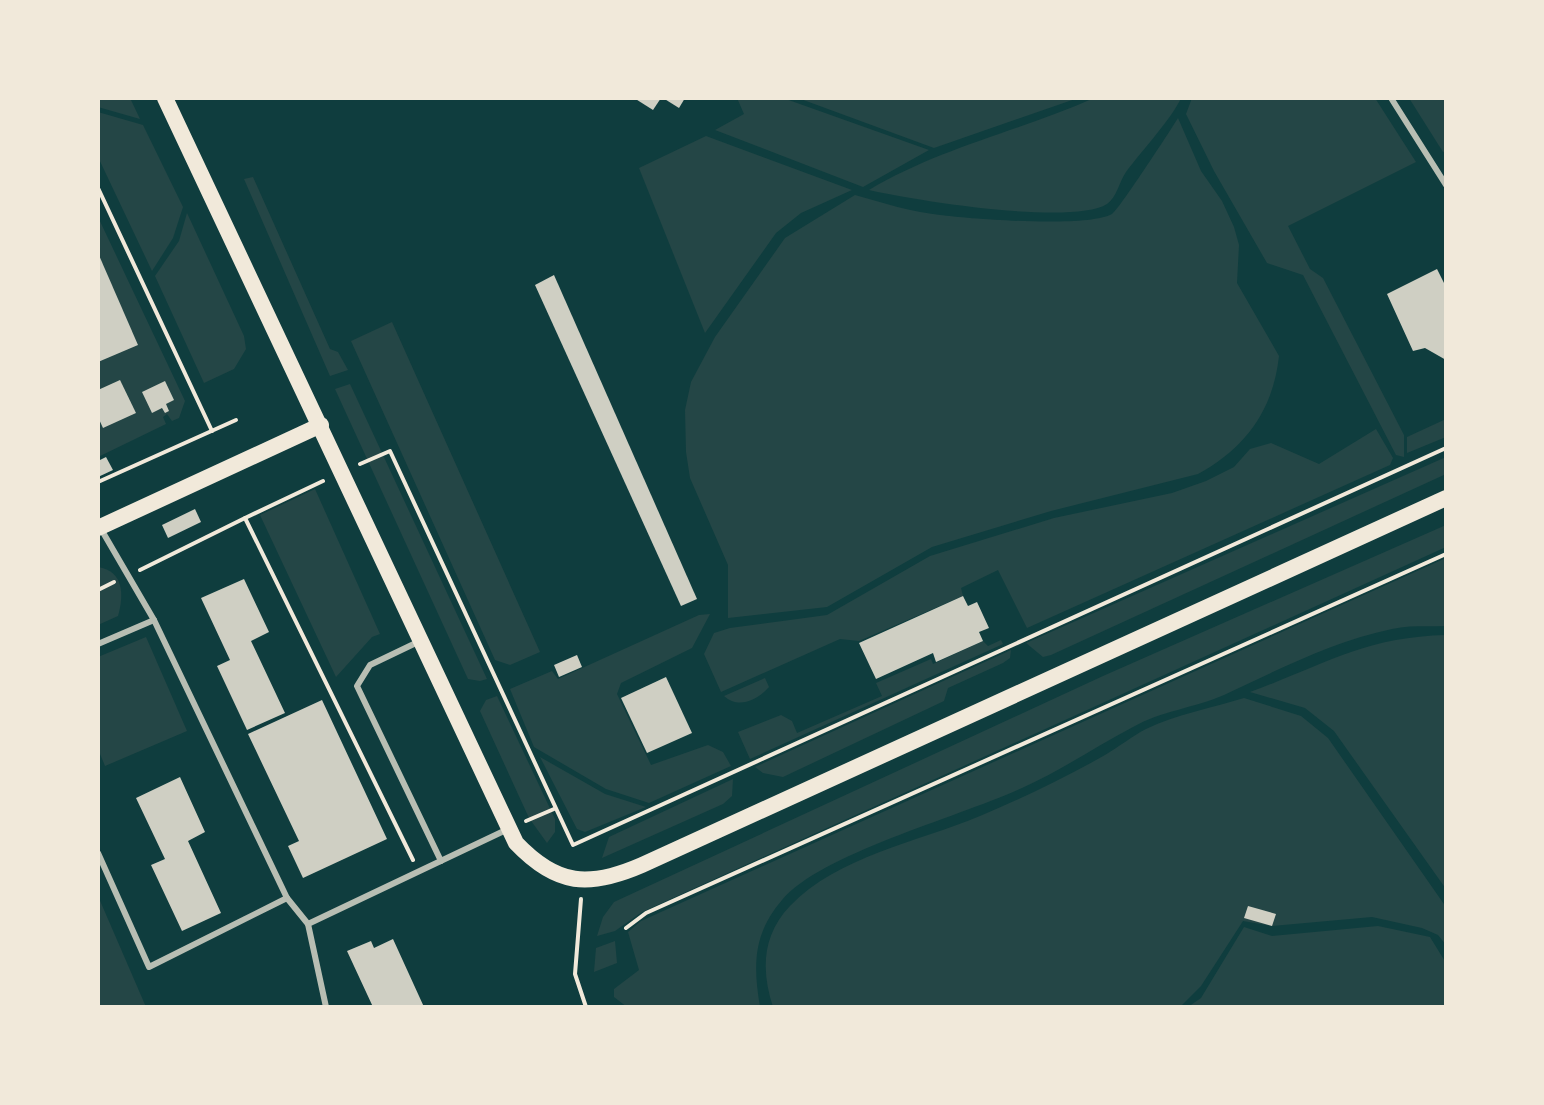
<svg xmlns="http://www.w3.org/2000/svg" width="1544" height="1105" viewBox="0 0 1544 1105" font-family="'Golos Text',sans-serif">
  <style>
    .green { fill: #244646 }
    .building { fill: #cfcfc3 }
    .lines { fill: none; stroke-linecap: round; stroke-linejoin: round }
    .path { stroke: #f1e9da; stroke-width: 4 }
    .service { stroke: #b8beb3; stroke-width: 6 }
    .secondary { stroke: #f1e9da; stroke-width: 16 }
  </style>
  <rect width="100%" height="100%" fill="#0f3d3e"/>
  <!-- green -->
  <g class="green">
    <polygon points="98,98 130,98 140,119 98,107"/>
    <polygon points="737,98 783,98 929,150 863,187 715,130 744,114"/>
    <polygon points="798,98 1078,98 934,148"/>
    <path d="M1094 98H1181C1173 117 1140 153 1126 172 1119 182 1117 197 1107 204 1072 226 912 200 869 190 939 148 1020 131 1094 98Z"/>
    <polygon points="1192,98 1375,98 1416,162 1288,226 1310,269 1323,278 1404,435 1404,457 1396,455 1303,275 1267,263 1214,171 1186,114"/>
    <polygon points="1409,98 1446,98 1446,151 1443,152"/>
    <polygon points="98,112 143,125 183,207 173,238 152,271 98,157"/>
    <path d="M1178 118 1201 171 1222 201 1234 227 1239 245 1237 283 1279 356C1273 411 1245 448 1198 474L1051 511 932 547 827 607 728 618V565L690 478 686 452 685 410 691 382 715 337 785 238 855 195C883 203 912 212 940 215 972 219 1087 228 1112 214 1118 211 1170 131 1178 118Z"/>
    <polygon points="706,136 852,190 801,213 776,233 705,333 639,168"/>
    <polygon points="253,177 330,349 338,352 348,370 330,376 244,179"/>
    <polygon points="187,213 244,336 246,349 234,369 204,383 155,276 179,241"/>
    <polygon points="98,217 185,401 179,418 172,421 167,414 163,417 166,424 98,457"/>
    <polygon points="392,322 540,652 510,665 495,660 351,341"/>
    <polygon points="350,384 487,679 480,681 468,679 335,389"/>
    <polygon points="1446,419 1446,437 1407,453 1407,437"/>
    <polygon points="1376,429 1393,458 1390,465 1027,628 998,570 961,588 963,596 859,641 840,639 721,692 704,654 714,633 730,628 827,615 930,556 1054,518 1172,493 1206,481 1234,467 1250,449 1271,443 1319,464"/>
    <polygon points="1446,457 1446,474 1051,655 1043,657 1026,643"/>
    <polygon points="315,489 380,634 372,637 336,677 260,515"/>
    <polygon points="1446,525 1446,547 642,912 615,931 597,936 603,917 614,902 1103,676"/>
    <path d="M1446 558V626C1428 627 1409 625 1392 629 1333 641 1278 670 1224 695 1194 708 1161 711 1133 727 1095 747 1060 771 1022 788 960 817 822 853 782 900 753 934 753 965 760 1007H627L614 997V989L639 970 628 932 641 921Z"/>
    <path d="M98 567C124 571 124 595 118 616L98 625Z"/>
    <polygon points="710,614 692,648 621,683 617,694 651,765 708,745 723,752 731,766 649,803 606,789 534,747 510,689 552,671 558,679 699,615"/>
    <path d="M1446 635V889L1334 731 1305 708 1250 692C1324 665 1364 637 1446 635Z"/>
    <polygon points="146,637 187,731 105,766 98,749 98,657"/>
    <polygon points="1001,640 1003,644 750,759 738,732 781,715 792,721 797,733 882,696 876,683 931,659 933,664 983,641 988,646"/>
    <polygon points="1011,650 1010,658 1003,663 948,688 944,701 783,777 763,773 755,767"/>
    <path d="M765 678 769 687C757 701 738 709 724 696Z"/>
    <polygon points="497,696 555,819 555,832 547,843 529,818 480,711 486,700"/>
    <path d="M1244 698 1301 716 1328 738 1446 907V945L1438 935 1422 928 1372 917 1272 926 1243 921 1201 986 1180 1007H773C761 971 762 935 790 906 838 856 918 842 980 816 1022 798 1065 778 1105 755 1119 747 1132 736 1146 729 1177 714 1212 708 1244 698Z"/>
    <polygon points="540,757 605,794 646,807 585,832 577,829"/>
    <polygon points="733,779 732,796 723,804 602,858 609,837"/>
    <polygon points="98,896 146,1007 98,1007"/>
    <polygon points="1378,926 1430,937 1446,963 1446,1007 1188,1007 1201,998 1244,927 1272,936"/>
    <polygon points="615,941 617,963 594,972 596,948"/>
  </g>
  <!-- building -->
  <g class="building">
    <polygon points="634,98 661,98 653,110"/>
    <polygon points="663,98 685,98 679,108"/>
    <polygon points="98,253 138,345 98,362"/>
    <polygon points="1437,269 1446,287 1446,360 1425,348 1413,351 1387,294"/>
    <polygon points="554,275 697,599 681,606 535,285"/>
    <polygon points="120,380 136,413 103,428 98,417 98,390"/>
    <polygon points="165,381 174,400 166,404 169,411 165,413 162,408 152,413 142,392"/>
    <polygon points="106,457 113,470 98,477 98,461"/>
    <polygon points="195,509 201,522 168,538 162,525"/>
    <polygon points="244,579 269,632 251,641 285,713 247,730 217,666 230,660 201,598"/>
    <polygon points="963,596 968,606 977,602 989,628 979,632 983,641 936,662 933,653 876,679 859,643"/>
    <polygon points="577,655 582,667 559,677 554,665"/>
    <polygon points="666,677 692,733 647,753 621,698"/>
    <polygon points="322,700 387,839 303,878 288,846 299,841 248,734"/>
    <polygon points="180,777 205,832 188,841 221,913 182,931 151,865 165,859 136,798"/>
    <polygon points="1248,906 1276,914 1272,926 1244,918"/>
    <polygon points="393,939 424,1007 373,1007 347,951 371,941 374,948"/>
  </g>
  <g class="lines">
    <!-- path -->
    <g class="path">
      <polyline points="98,188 212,431"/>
      <polyline points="360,464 390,451 573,845 1446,448"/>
      <polyline points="98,482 236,420"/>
      <polyline points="245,518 323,481"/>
      <polyline points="140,570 245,518 413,860"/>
      <polyline points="98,590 114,582"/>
      <polyline points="526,821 554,809"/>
      <polyline points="581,899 575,974 586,1007"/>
      <polyline points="626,928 646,913 1446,554"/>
    </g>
    <!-- service -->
    <g class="service">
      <polyline points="1391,98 1446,185"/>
      <polyline points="418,642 370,665 357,686 441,861"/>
      <polyline points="98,644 154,620"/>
      <polyline points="98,853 149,967 287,898 154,620 101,529"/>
      <polyline points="287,898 308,924"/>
      <polyline points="326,1007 308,924 506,830"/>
    </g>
    <!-- secondary -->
    <g class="secondary">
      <path d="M165 98 516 843C557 886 589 888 642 865L1446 498"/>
      <polyline points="98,528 321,425"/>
    </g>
  </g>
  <!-- border -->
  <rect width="1544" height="1105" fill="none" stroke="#f1e9da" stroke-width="200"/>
</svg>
